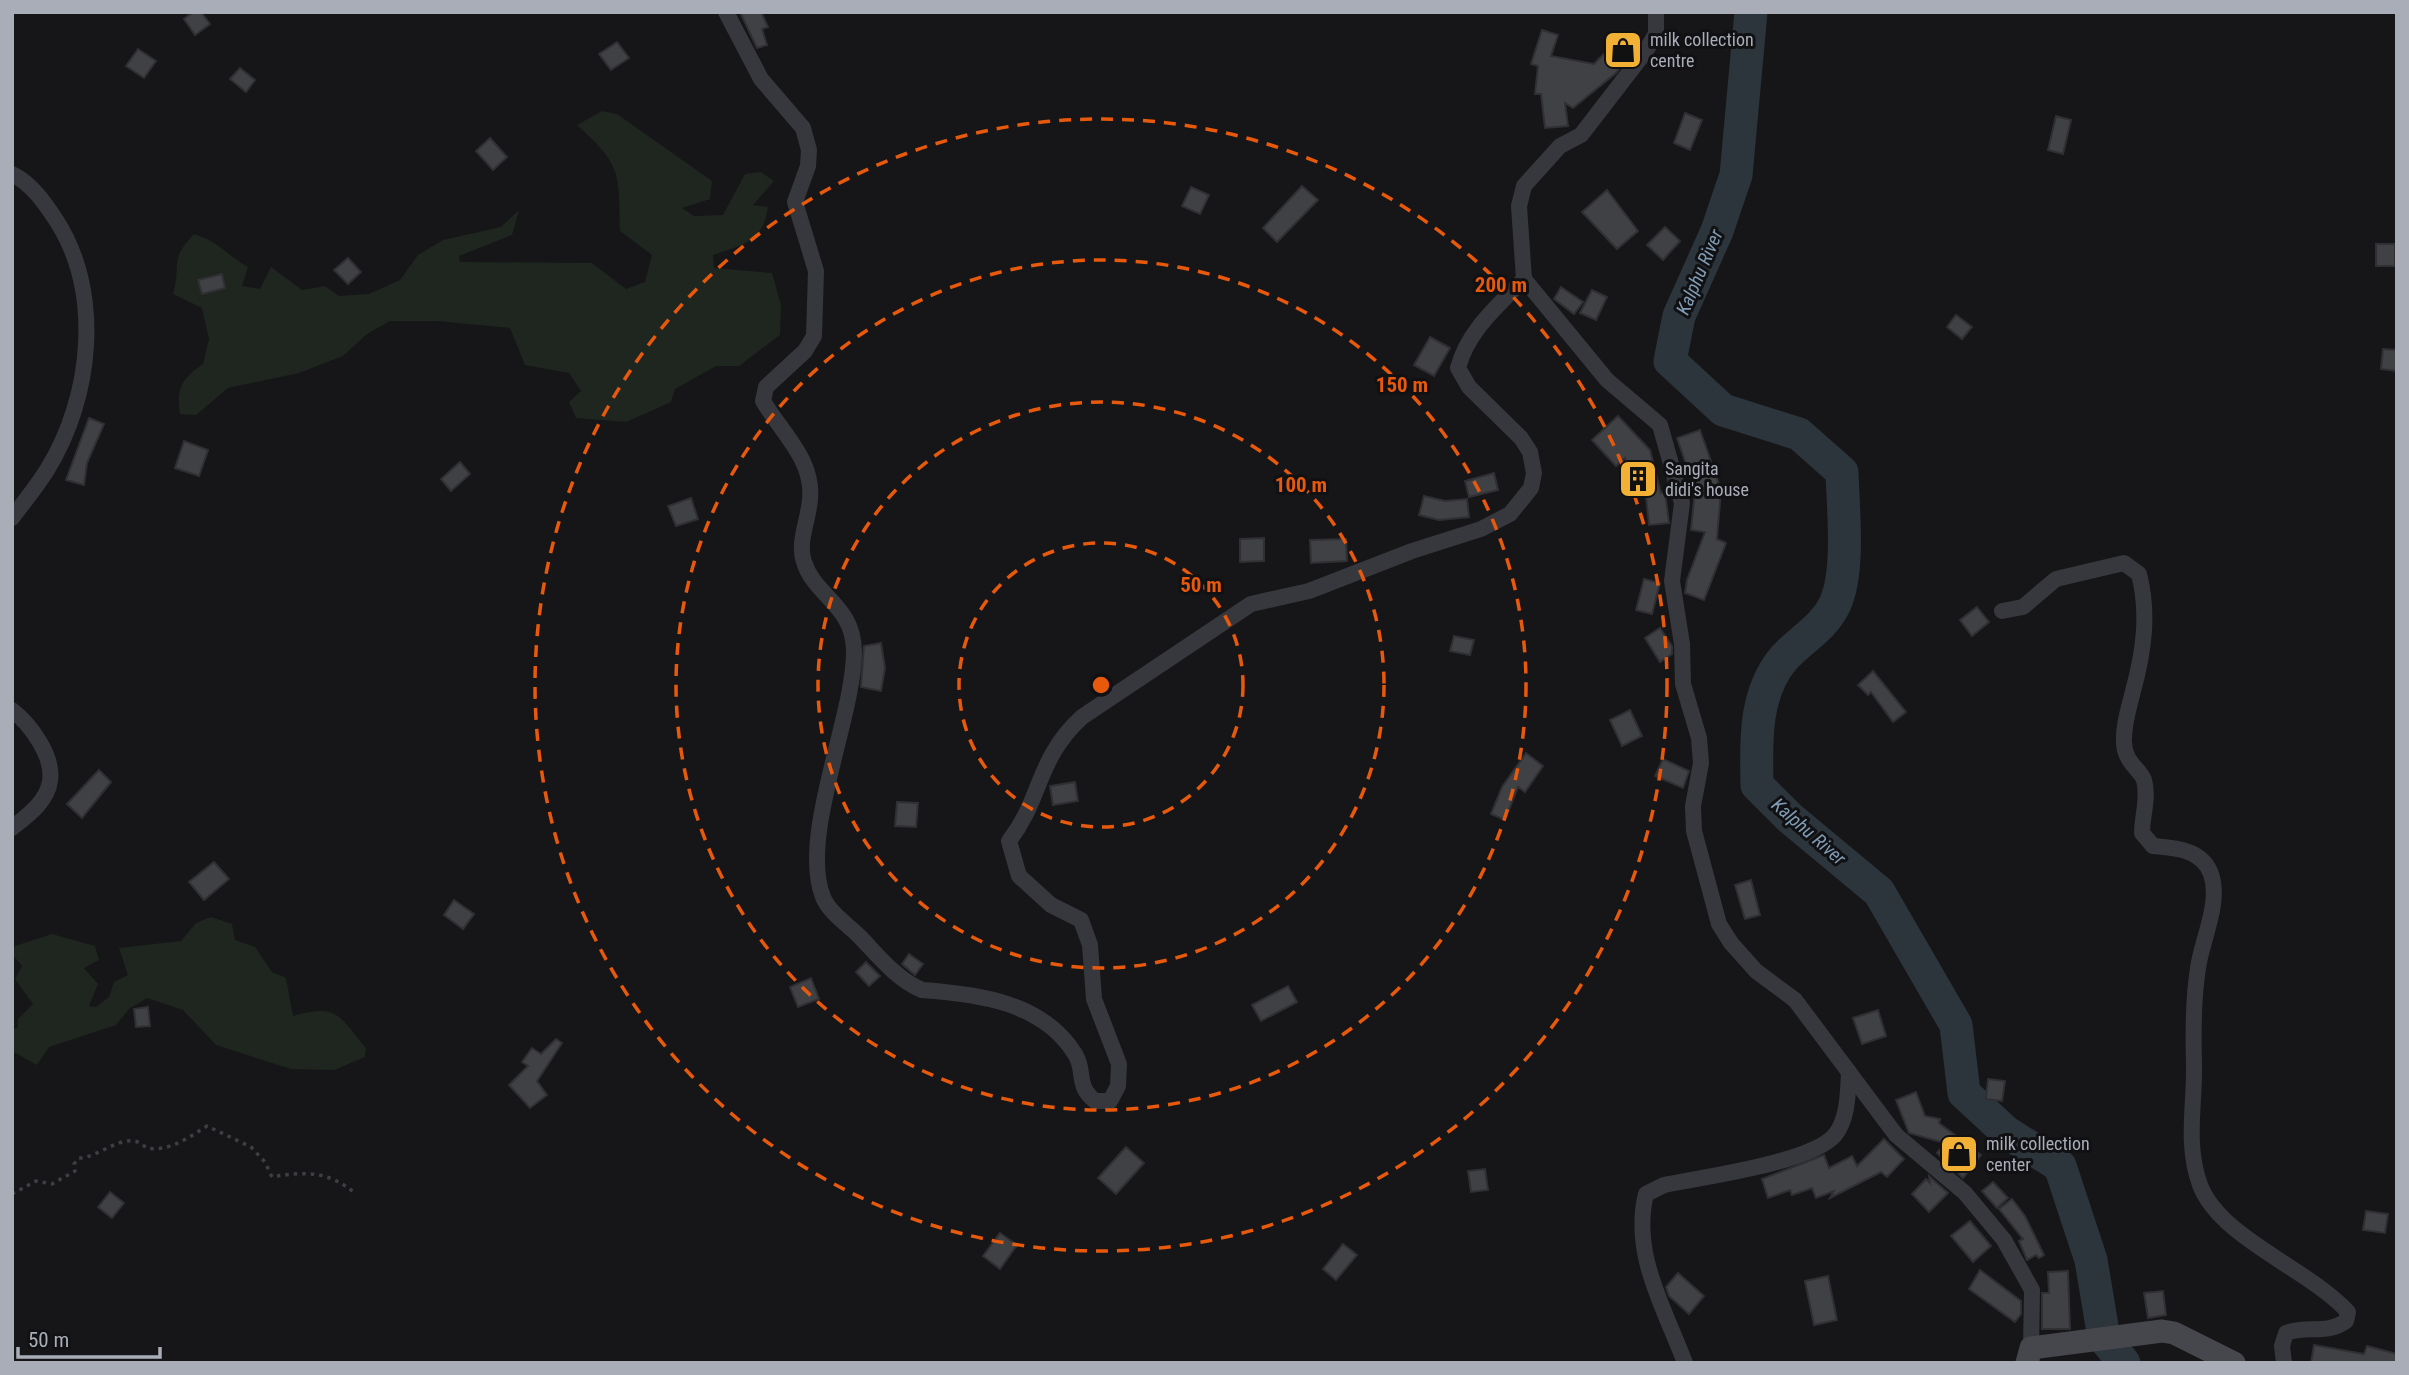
<svg xmlns="http://www.w3.org/2000/svg" width="2409" height="1375" viewBox="0 0 2409 1375" font-family="'Roboto Condensed',sans-serif">
  <style>
    .green { fill: #1e261f }
    .lines { fill: none; stroke-linecap: round; stroke-linejoin: round }
    .river { stroke: #2c353c; stroke-width: 33 }
    .building { fill: #404145; stroke: #303034; stroke-width: 2 }
    .path { stroke: #3d3f44; stroke-width: 3.5; stroke-dasharray: 3.5 5; stroke-linecap: butt }
    .street { stroke: #37383d; stroke-width: 16 }
    .secondary { stroke: #45474d; stroke-width: 23 }
    .ring { fill: none; stroke: #e8590c; stroke-width: 3.5; stroke-dasharray: 12 9 }
    .labels { text-anchor: middle; stroke-width: 6; stroke-linejoin: round; paint-order: stroke }
    .poi-label { font-size: 18px; fill: #a8adb8; stroke: #111113; text-anchor: start }
    .water-label { font-size: 19px; font-style: italic; fill: #7f9bb3; stroke: #111113 }
    .centre { fill: #e8590c; stroke: #111113; stroke-width: 3.5 }
    .ring-label { font-size: 21px; text-anchor: middle; font-weight: bold; fill: #e8590c; stroke: #111113; stroke-width: 6; stroke-linejoin: round; paint-order: stroke }
  </style>
  <rect width="100%" height="100%" fill="#161618"/>
  <!-- green -->
  <g class="green">
    <path d="M602 111 617 114 712 181 710 199 682 208 694 216 723 215 745 174 761 172 774 181 753 205 768 207C763 243 742 245 713 255L714 268 772 273 781 305 780 335 739 366H716L675 389 671 402 626 422 576 418 569 402 581 391 569 373 525 365 510 328 437 321H390L367 334 343 356 299 373 228 388 196 415 180 414C176 389 182 378 203 364L209 339 202 308 173 294C182 264 168 261 194 234 220 242 225 254 248 267L242 286 260 289 271 267 302 290 325 286 339 296 369 294 400 280 418 255 443 240 501 227 519 210 512 235 459 256 460 262 592 263 626 289 645 282 652 255 620 231C619 174 622 165 577 125Z"/>
    <path d="M211 917 232 924 235 940 255 947 272 972 286 978 293 1016C338 1003 339 1016 366 1048L365 1057 334 1070 291 1069 216 1045 183 1010 147 998 129 1009 116 1025 49 1047 37 1065 12 1051V1030L18 1027V1019L33 1004 15 979 22 966 12 954 15 946 52 934 95 946 99 960 84 968 98 984 89 1006 96 1007 109 997 114 982 128 975 119 948 181 941 196 923Z"/>
  </g>
  <g class="lines">
    <!-- river -->
    <path class="river" d="M1751 12 1736 175 1717 231 1679 316 1670 361 1723 410 1799 434 1842 472C1843 508 1850 571 1835 604 1823 629 1801 639 1784 658 1754 693 1756 742 1757 785L1790 818 1879 892 1956 1025 1964 1093 2006 1132 2060 1166 2091 1260 2104 1338 2124 1363"/>
  </g>
  <!-- building -->
  <g class="building">
    <polygon points="193,12 201,12 210,24 195,35 184,19"/>
    <polygon points="740,12 761,12 768,27 762,29 767,45 757,48"/>
    <polygon points="1542,30 1558,35 1551,56 1594,64 1621,36 1635,48 1616,73 1573,108 1565,103 1568,126 1545,128 1541,94 1535,94 1538,66 1531,64"/>
    <polygon points="617,42 629,58 611,70 599,54"/>
    <polygon points="138,49 156,61 144,78 126,66"/>
    <polygon points="240,68 255,80 246,92 230,79"/>
    <polygon points="1685,113 1702,120 1690,150 1674,143"/>
    <polygon points="2056,116 2071,120 2063,154 2048,150"/>
    <polygon points="490,138 507,157 493,170 476,151"/>
    <polygon points="1302,186 1318,200 1277,242 1263,228"/>
    <polygon points="1191,187 1209,195 1200,214 1182,206"/>
    <polygon points="1607,190 1638,231 1617,249 1582,212"/>
    <polygon points="1665,227 1680,241 1663,260 1647,245"/>
    <rect x="2376" y="244" width="19" height="22"/>
    <polygon points="348,258 361,272 348,284 334,270"/>
    <polygon points="222,274 225,288 202,294 198,280"/>
    <polygon points="1561,287 1583,302 1574,314 1554,299"/>
    <polygon points="1592,290 1607,297 1596,320 1580,313"/>
    <polygon points="1956,315 1972,327 1962,339 1947,327"/>
    <polygon points="1430,337 1450,348 1434,376 1414,365"/>
    <polygon points="2383,349 2397,350 2397,371 2381,369"/>
    <polygon points="1618,416 1650,450 1661,493 1665,492 1669,523 1649,525 1645,487 1637,490 1625,458 1616,466 1592,440"/>
    <polygon points="89,418 104,424 87,463 84,485 66,480"/>
    <polygon points="1700,430 1721,490 1717,539 1726,543 1704,600 1685,593 1687,580 1705,532 1691,530 1695,490 1677,438"/>
    <polygon points="184,441 208,450 199,476 175,468"/>
    <polygon points="460,462 470,474 451,491 441,479"/>
    <polygon points="1494,473 1498,490 1469,497 1465,481"/>
    <polygon points="1424,496 1445,501 1467,499 1469,517 1439,520 1419,515"/>
    <polygon points="691,498 698,519 676,526 668,506"/>
    <polygon points="1264,538 1264,561 1240,562 1240,539"/>
    <polygon points="1346,539 1347,561 1311,563 1310,540"/>
    <polygon points="1644,579 1660,583 1652,614 1636,610"/>
    <polygon points="1977,607 1989,622 1972,636 1960,620"/>
    <polygon points="1660,628 1672,646 1672,654 1660,662 1645,638"/>
    <polygon points="1454,636 1474,640 1470,655 1450,651"/>
    <polygon points="881,643 885,668 881,691 861,687 864,646"/>
    <polygon points="1873,671 1906,712 1893,722 1871,692 1868,695 1858,685"/>
    <polygon points="1630,710 1642,736 1622,746 1610,720"/>
    <polygon points="1526,753 1543,766 1525,792 1518,787 1505,820 1491,814 1502,787"/>
    <polygon points="1663,759 1689,771 1683,788 1655,776"/>
    <polygon points="99,770 111,782 82,818 67,804"/>
    <polygon points="1075,782 1078,801 1053,805 1050,786"/>
    <polygon points="897,802 918,803 916,827 895,826"/>
    <polygon points="214,862 229,879 204,900 189,882"/>
    <polygon points="1751,880 1760,915 1745,919 1735,885"/>
    <polygon points="454,900 474,914 463,929 444,915"/>
    <polygon points="909,954 923,964 915,975 902,964"/>
    <polygon points="866,962 880,976 869,986 856,972"/>
    <polygon points="811,978 819,999 798,1007 790,987"/>
    <polygon points="1288,986 1297,1002 1261,1021 1252,1005"/>
    <polygon points="148,1007 150,1026 136,1027 134,1009"/>
    <polygon points="1878,1010 1886,1036 1862,1044 1853,1018"/>
    <polygon points="556,1039 562,1043 537,1081 547,1095 530,1108 509,1085 528,1066 522,1062 532,1048 541,1054"/>
    <polygon points="1988,1079 2005,1081 2002,1101 1986,1099"/>
    <polygon points="1916,1092 1925,1116 1940,1119 1939,1123 1981,1155 1963,1178 1937,1153 1945,1143 1909,1133 1896,1100"/>
    <polygon points="1884,1139 1904,1159 1887,1177 1881,1172 1830,1198 1834,1191 1816,1198 1812,1188 1792,1195 1790,1190 1768,1198 1762,1179 1824,1155 1829,1168 1852,1156 1857,1166"/>
    <polygon points="1126,1147 1144,1163 1116,1194 1098,1178"/>
    <polygon points="1485,1169 1488,1190 1471,1192 1468,1171"/>
    <polygon points="1929,1176 1948,1193 1929,1212 1912,1194 1926,1179 1930,1183"/>
    <polygon points="1993,1182 2008,1198 1997,1208 1982,1191"/>
    <polygon points="110,1192 124,1203 112,1218 98,1207"/>
    <polygon points="2012,1199 2025,1216 2044,1255 2039,1258 2036,1255 2027,1260 2019,1241 2023,1239 1999,1209"/>
    <polygon points="2366,1211 2388,1214 2385,1233 2363,1230"/>
    <polygon points="1970,1221 1991,1246 1973,1262 1951,1236"/>
    <polygon points="1000,1233 1017,1245 1000,1269 983,1256"/>
    <polygon points="1343,1244 1357,1255 1336,1280 1323,1269"/>
    <polygon points="1980,1270 2021,1301 2021,1314 2015,1322 1969,1289"/>
    <polygon points="2068,1271 2070,1329 2042,1329 2042,1293 2049,1293 2048,1272"/>
    <polygon points="1678,1273 1704,1296 1689,1314 1669,1296 1666,1287"/>
    <polygon points="1828,1276 1837,1320 1814,1325 1805,1281"/>
    <polygon points="2163,1291 2166,1315 2148,1318 2144,1293"/>
    <polygon points="2314,1345 2364,1354 2367,1346 2397,1354 2397,1363 2311,1363"/>
  </g>
  <g class="lines">
    <!-- path -->
    <path class="path" d="M12 1194 36 1181 52 1184 75 1171 74 1164 79 1158C100 1158 128 1127 146 1148 169 1152 188 1138 207 1126L251 1147 265 1162 272 1177C305 1171 329 1171 356 1194"/>
    <!-- street -->
    <g class="street">
      <path d="M726 12 761 79 803 128 809 150 808 166 795 202 816 271 814 336 805 351 766 387 763 401C781 432 814 460 810 499 809 519 797 542 804 562 815 597 854 605 854 652 854 717 799 837 823 897 829 913 851 927 862 939 880 958 898 980 922 990 978 994 1043 1002 1075 1054 1086 1071 1075 1085 1095 1101H1110L1118 1086 1119 1064 1094 999 1090 945 1081 920 1051 905 1019 876 1009 841C1042 799 1036 759 1082 717L1251 604 1309 591 1412 551 1481 529 1510 514 1531 488 1534 473 1530 452 1521 438 1469 387 1458 368C1468 330 1498 306 1524 279"/>
      <polyline points="1656,12 1656,34 1645,52 1581,135 1560,146 1524,186 1519,206 1524,279 1607,380 1660,425 1682,503 1672,581 1682,644 1683,684 1699,738 1701,763 1693,806 1694,831 1719,924 1731,943 1756,971 1795,1000 1896,1135 1965,1193 2004,1240 2032,1290 2031,1348"/>
      <path d="M12 174C31 183 45 203 56 220 103 292 92 398 47 470 37 486 24 502 12 518"/>
      <path d="M2002 611 2023 607 2056 579 2124 563 2139 574C2149 613 2144 651 2133 691 2129 708 2123 725 2124 743 2125 763 2140 769 2144 780 2149 797 2142 816 2142 833L2153 846C2175 848 2202 849 2211 874 2221 903 2202 939 2198 968 2193 1000 2193 1031 2194 1064 2195 1105 2185 1144 2200 1185 2220 1238 2309 1269 2348 1312L2346 1321C2327 1335 2306 1325 2286 1333L2282 1346 2284 1363"/>
      <path d="M12 710C30 724 54 756 50 781 47 802 27 816 12 828"/>
      <path d="M1685 1363C1665 1309 1631 1254 1646 1194L1664 1185C1702 1177 1811 1163 1835 1135 1848 1119 1848 1092 1849 1072"/>
    </g>
    <!-- secondary -->
    <polyline class="secondary" points="2027,1363 2031,1348 2162,1331 2174,1333 2234,1363"/>
  </g>
  <!-- distance rings -->
  <g class="ring">
    <circle cx="1101" cy="685" r="142"/>
    <circle cx="1101" cy="685" r="283"/>
    <circle cx="1101" cy="685" r="425"/>
    <circle cx="1101" cy="685" r="566"/>
  </g>
  <!-- icons -->
  <defs>
    <symbol id="shop-square" viewBox="-11 -11 22 22"><rect x="-9" y="-9" width="18" height="18" rx="4" fill="#f2b134" stroke="#111113"/><path d="M-5-2.5h2.3a2.7 3.5 0 0 1 5.4 0H5L5.5 6h-11ZM-1.5-2.5h3a1.5 2.3 0 0 0-3 0Z" fill="#111"/></symbol>
    <symbol id="building-square" viewBox="-11 -11 22 22"><rect x="-9" y="-9" width="18" height="18" rx="4" fill="#f2b134" stroke="#111113"/><path d="M-4-6H4V6H1V3H-1V6H-4ZM-2.5-4.3h1.7v1.8h-1.7ZM.8-4.3h1.7v1.8H.8ZM-2.5-1h1.7V.8h-1.7ZM.8-1h1.7V.8H.8Z" fill="#111"/></symbol>
  </defs>
  <g fill-rule="evenodd">
    <use href="#shop-square" x="1601" y="28" width="44" height="44"/>
    <use href="#building-square" x="1616" y="457" width="44" height="44"/>
    <use href="#shop-square" x="1937" y="1132" width="44" height="44"/>
  </g>
  <g class="labels">
    <!-- poi labels -->
    <g class="poi-label">
      <text x="1650" y="46">milk collection<tspan x="1650" dy="21">centre</tspan></text>
      <text x="1665" y="475">Sangita<tspan x="1665" dy="21">didi's house</tspan></text>
      <text x="1986" y="1150">milk collection<tspan x="1986" dy="21">center</tspan></text>
    </g>
    <!-- water labels -->
    <g class="water-label">
      <text transform="translate(1699 272) rotate(-67)" y="7">Kalphu River</text>
      <text transform="translate(1809 831) rotate(41)" y="7">Kalphu River</text>
    </g>
  </g>
  <circle cx="1101" cy="685" r="10" class="centre"/>
  <g class="ring-label">
    <text x="1501" y="292">200 m</text>
    <text x="1402" y="392">150 m</text>
    <text x="1301" y="492">100 m</text>
    <text x="1201" y="592">50 m</text>
  </g>
  <!-- border -->
  <rect width="2409" height="1375" fill="none" stroke="#a8adb8" stroke-width="28"/>
  <!-- scale -->
  <path d="M18 1347v10h142v-10" fill="none" stroke="#a8adb8" stroke-width="3.5"/>
  <text x="28" y="1347" font-size="21" fill="#a8adb8" stroke="#111113" stroke-width="5" paint-order="stroke">50 m</text>
</svg>
